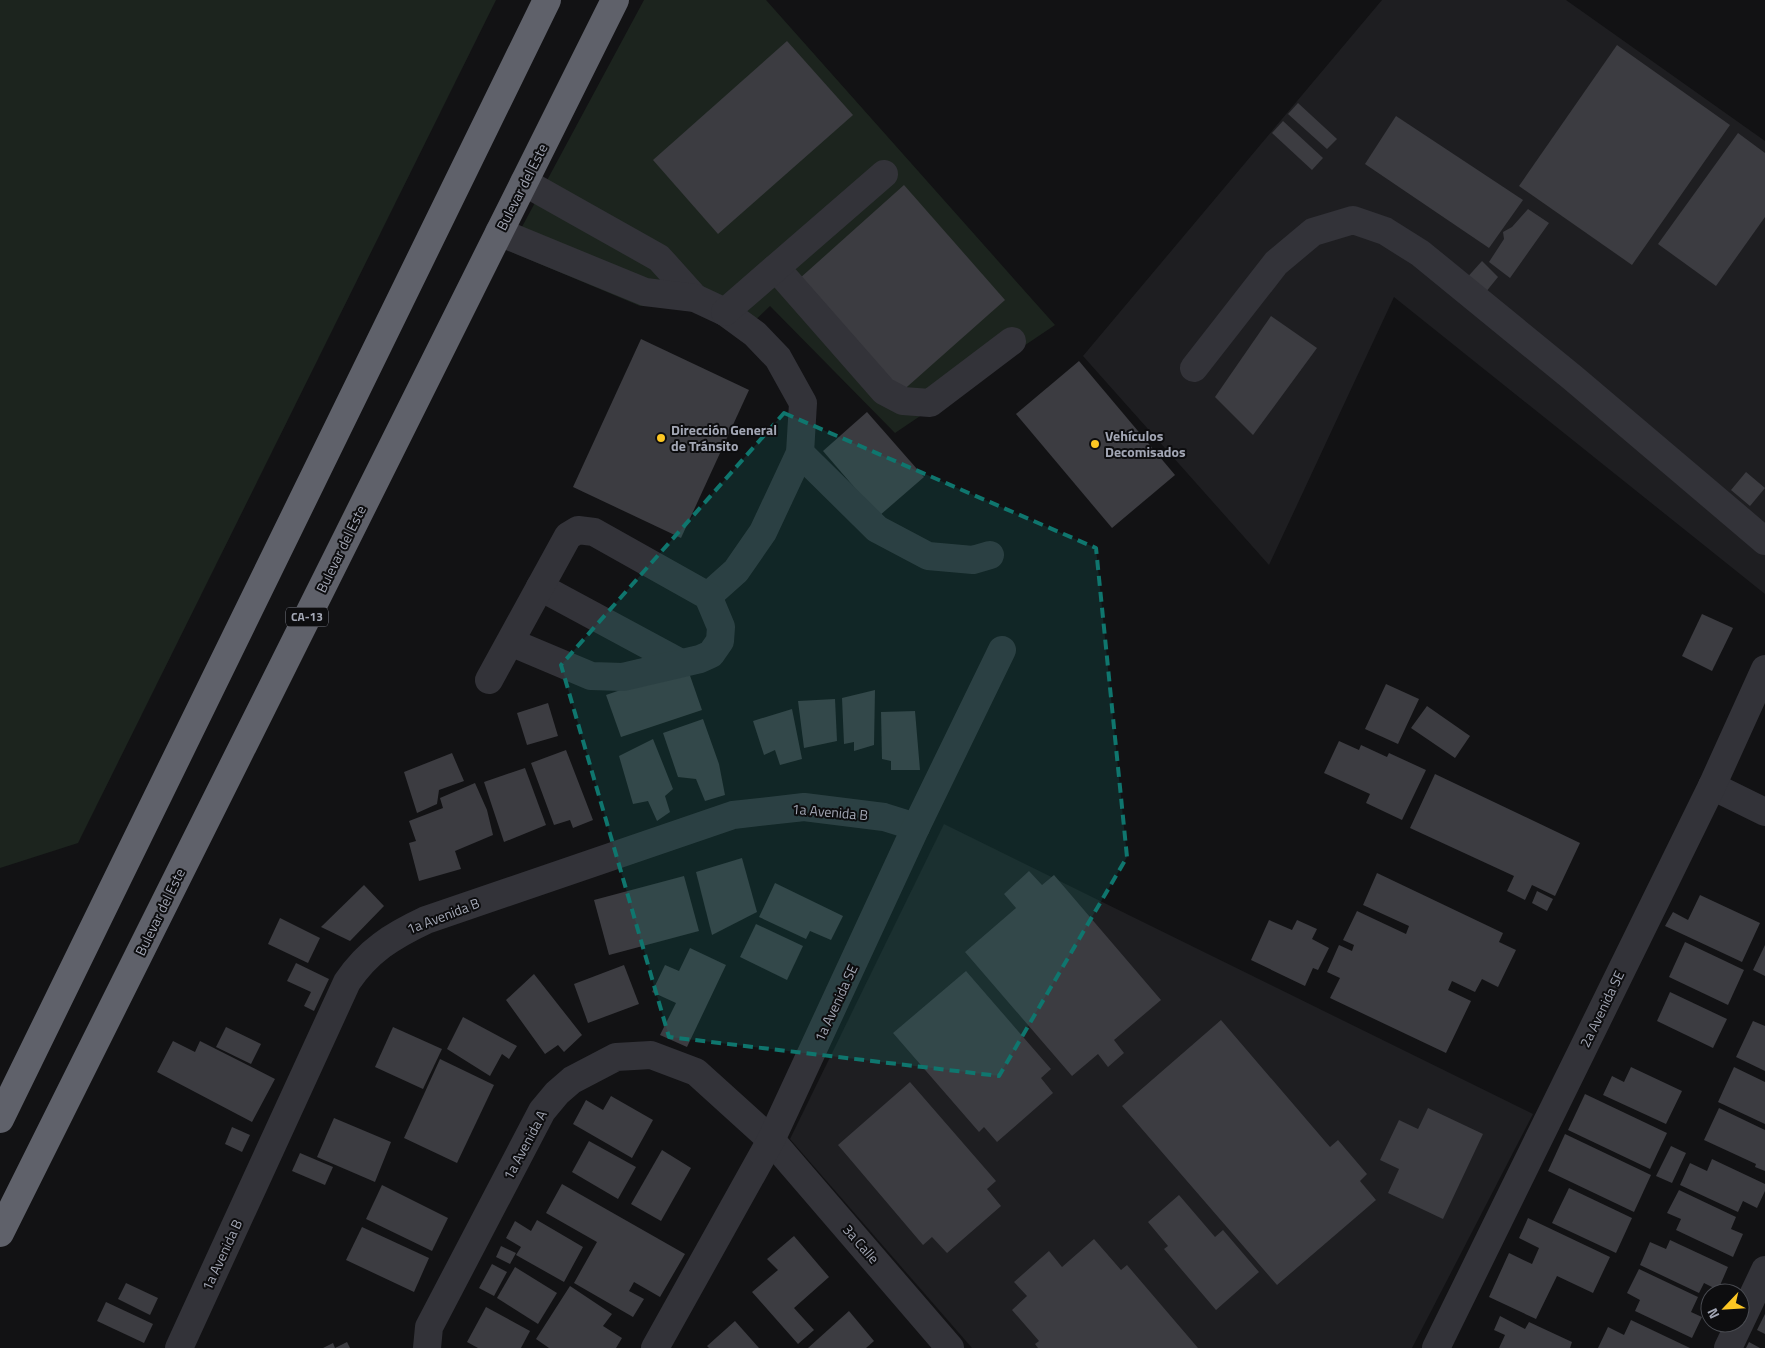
<svg xmlns="http://www.w3.org/2000/svg" width="1765" height="1348" viewBox="0 0 1765 1348" font-family="'Titillium Web',sans-serif">
  <style>
    .built { fill: #1e1e21 }
    .green { fill: #1c241e }
    .building { fill: #3c3c41 }
    .lines { fill: none; stroke-linecap: round; stroke-linejoin: round }
    .minor { stroke: #333339; stroke-width: 28 }
    .highway { stroke: #5f616a; stroke-width: 28 }
    .marked { fill: #0f766e; fill-opacity: 0.2; stroke: #0f766e; stroke-width: 4; stroke-dasharray: 10 6; stroke-linejoin: round }
    .poi-dot { fill: #fcc623; stroke: #0d0d0f; stroke-width: 2 }
    .labels { text-anchor: middle; stroke-width: 4; stroke-linejoin: round; paint-order: stroke }
    .shield { fill: #0d0d0f; stroke: #767983; stroke-width: 1 }
    .shield-label { font-size: 12px; font-weight: bold; fill: #a3a7b5 }
    .street-label { font-size: 14px; fill: #a3a7b5; stroke: #0d0d0f }
    .poi-label { font-size: 14px; font-weight: bold; fill: #a3a7b5; stroke: #0d0d0f; text-anchor: start }
  </style>
  <rect width="100%" height="100%" fill="#121214"/>
  <!-- built -->
  <g class="built">
    <polygon points="1382,0 1566,0 1765,141 1765,594 1394,297 1269,565 1083,356"/>
    <polygon points="944,824 1533,1114 1412,1348 972,1348 790,1139"/>
  </g>
  <!-- green -->
  <g class="green">
    <polygon points="0,0 496,0 78,843 0,868"/>
    <polygon points="644,0 766,0 1055,325 895,433 770,306 742,333 697,307 640,306 509,251"/>
  </g>
  <!-- building -->
  <g class="building">
    <polygon points="787,41 853,115 718,234 653,160"/>
    <polygon points="1617,45 1730,125 1632,265 1519,186"/>
    <polygon points="1298,103 1337,139 1327,149 1288,114"/>
    <polygon points="1396,116 1523,200 1489,248 1365,164"/>
    <polygon points="1283,121 1323,158 1312,170 1272,133"/>
    <polygon points="1738,133 1765,153 1765,217 1716,286 1658,244"/>
    <polygon points="904,185 1005,300 899,394 799,279"/>
    <polygon points="1528,209 1549,223 1510,278 1489,262 1504,239 1503,232 1512,227"/>
    <polygon points="1482,261 1498,277 1481,298 1464,281"/>
    <polygon points="1271,316 1317,348 1253,435 1215,397"/>
    <polygon points="641,339 749,390 681,538 573,487"/>
    <polygon points="1079,361 1175,475 1112,528 1016,414"/>
    <polygon points="867,412 924,477 879,516 823,451"/>
    <polygon points="1746,472 1765,488 1750,506 1731,490"/>
    <polygon points="1702,614 1733,628 1712,671 1682,656"/>
    <polygon points="687,667 702,710 621,737 606,695"/>
    <polygon points="1386,684 1419,699 1398,744 1365,729"/>
    <polygon points="875,690 874,745 854,751 854,742 844,744 842,698"/>
    <polygon points="835,699 837,741 804,748 798,701"/>
    <polygon points="548,703 558,736 527,745 517,713"/>
    <polygon points="1427,706 1470,736 1455,758 1411,728"/>
    <polygon points="792,709 802,759 780,765 775,750 764,755 753,721"/>
    <polygon points="915,711 920,770 891,770 891,761 882,759 881,712"/>
    <polygon points="703,719 719,764 725,795 705,801 696,779 678,777 663,733"/>
    <polygon points="653,739 673,789 665,796 670,812 657,821 648,801 633,804 619,756"/>
    <polygon points="1339,741 1359,750 1361,745 1387,757 1389,753 1426,770 1402,820 1366,803 1370,794 1324,773"/>
    <polygon points="566,750 593,820 573,828 570,820 554,825 531,763"/>
    <polygon points="452,753 464,781 439,790 437,804 417,813 404,772"/>
    <polygon points="525,768 546,825 504,842 484,782"/>
    <polygon points="1435,774 1580,843 1555,896 1532,885 1525,900 1507,891 1514,876 1410,828"/>
    <polygon points="475,783 487,810 493,835 455,851 461,869 419,881 409,843 416,841 409,821 443,808 440,798"/>
    <polygon points="742,858 757,912 712,935 696,872"/>
    <polygon points="1029,871 1042,885 1054,875 1161,1000 1114,1040 1124,1053 1108,1067 1098,1054 1072,1076 965,952 1016,908 1004,894"/>
    <polygon points="1377,873 1503,933 1499,942 1516,950 1498,987 1482,979 1475,992 1452,981 1448,990 1471,1001 1446,1053 1330,998 1340,978 1327,972 1339,945 1352,951 1354,945 1343,940 1357,911 1406,934 1409,926 1363,905"/>
    <polygon points="684,876 699,931 609,955 594,900"/>
    <polygon points="775,883 843,916 831,940 810,931 806,939 759,917"/>
    <polygon points="364,885 384,906 350,941 321,927"/>
    <polygon points="1537,891 1553,899 1547,911 1532,903"/>
    <polygon points="1700,895 1760,923 1742,962 1665,926 1673,912 1688,920"/>
    <polygon points="280,918 320,938 308,963 268,944"/>
    <polygon points="1269,920 1292,930 1297,920 1317,929 1312,939 1329,948 1318,970 1313,968 1305,986 1251,960"/>
    <polygon points="756,924 803,946 787,980 740,957"/>
    <polygon points="1685,942 1744,970 1728,1005 1669,977"/>
    <polygon points="1765,945 1765,976 1753,970"/>
    <polygon points="690,948 726,965 687,1047 660,1035 676,1003 652,992 665,965 679,971"/>
    <polygon points="296,963 329,979 314,1011 304,1006 311,992 287,981"/>
    <polygon points="624,965 639,1004 588,1023 574,984"/>
    <polygon points="966,971 1051,1069 1041,1078 1053,1093 997,1142 984,1127 979,1132 893,1033"/>
    <polygon points="534,974 582,1035 564,1052 558,1045 545,1054 506,1000"/>
    <polygon points="1670,992 1727,1019 1713,1048 1657,1021"/>
    <polygon points="463,1017 517,1046 509,1059 502,1054 490,1076 447,1049"/>
    <polygon points="1221,1020 1330,1147 1338,1140 1367,1174 1360,1181 1376,1200 1277,1285 1122,1106"/>
    <polygon points="1753,1021 1765,1026 1765,1071 1736,1057"/>
    <polygon points="226,1027 261,1044 251,1064 216,1047"/>
    <polygon points="393,1027 442,1049 423,1089 375,1067"/>
    <polygon points="173,1041 195,1052 200,1041 275,1079 252,1122 157,1072"/>
    <polygon points="440,1059 494,1085 457,1163 404,1138"/>
    <polygon points="1631,1067 1682,1091 1666,1124 1603,1095 1612,1076 1624,1082"/>
    <polygon points="1734,1067 1765,1082 1765,1124 1718,1102"/>
    <polygon points="910,1082 996,1181 987,1189 1001,1206 947,1253 932,1237 923,1245 838,1145"/>
    <polygon points="1585,1094 1667,1133 1650,1169 1568,1130"/>
    <polygon points="611,1096 653,1120 632,1158 573,1124 586,1100 603,1110"/>
    <polygon points="1428,1108 1483,1134 1443,1219 1388,1193 1399,1169 1380,1160 1399,1120 1418,1129"/>
    <polygon points="1719,1108 1765,1130 1765,1171 1755,1167 1756,1164 1704,1140"/>
    <polygon points="334,1118 391,1142 375,1182 317,1157"/>
    <polygon points="232,1127 250,1135 242,1152 225,1144"/>
    <polygon points="1565,1134 1651,1175 1634,1212 1548,1171"/>
    <polygon points="589,1141 636,1167 618,1199 572,1172"/>
    <polygon points="1671,1146 1686,1153 1672,1183 1656,1176"/>
    <polygon points="662,1150 691,1168 661,1221 631,1204"/>
    <polygon points="300,1153 333,1167 325,1185 292,1171"/>
    <polygon points="1712,1159 1765,1184 1765,1191 1757,1208 1743,1201 1738,1212 1680,1185 1690,1163 1707,1171"/>
    <polygon points="562,1184 685,1254 660,1297 634,1282 629,1291 644,1299 633,1317 574,1283 597,1242 546,1213"/>
    <polygon points="382,1185 448,1218 432,1251 366,1219"/>
    <polygon points="1569,1188 1632,1218 1616,1253 1552,1223"/>
    <polygon points="1679,1190 1736,1217 1731,1229 1743,1234 1733,1257 1676,1230 1681,1219 1667,1213"/>
    <polygon points="1179,1195 1215,1237 1223,1230 1259,1272 1216,1310 1164,1249 1168,1246 1148,1222"/>
    <polygon points="1528,1218 1610,1257 1593,1293 1557,1276 1536,1319 1489,1297 1509,1253 1532,1264 1539,1248 1519,1238"/>
    <polygon points="537,1220 583,1247 564,1282 516,1255 521,1247 506,1238 515,1221 531,1231"/>
    <polygon points="362,1227 429,1258 414,1292 346,1260"/>
    <polygon points="794,1236 829,1277 794,1308 814,1330 798,1344 752,1292 778,1270 767,1259"/>
    <polygon points="1094,1239 1121,1270 1127,1265 1198,1348 1038,1348 1035,1344 1039,1341 1012,1310 1027,1296 1014,1282 1049,1251 1062,1267"/>
    <polygon points="1670,1240 1728,1267 1718,1290 1704,1283 1699,1293 1640,1265 1650,1242 1666,1249"/>
    <polygon points="501,1246 516,1253 510,1264 496,1257"/>
    <polygon points="492,1264 507,1272 494,1296 479,1288"/>
    <polygon points="515,1267 557,1293 538,1324 497,1298"/>
    <polygon points="1639,1269 1698,1297 1691,1312 1702,1317 1692,1338 1635,1311 1640,1300 1627,1293"/>
    <polygon points="126,1283 158,1298 150,1315 118,1299"/>
    <polygon points="570,1286 612,1314 603,1326 622,1338 616,1348 549,1348 536,1339"/>
    <polygon points="106,1302 153,1324 144,1343 97,1321"/>
    <polygon points="486,1307 530,1331 521,1348 478,1348 467,1342"/>
    <polygon points="849,1311 874,1341 866,1348 808,1348"/>
    <polygon points="1765,1314 1765,1334 1757,1330"/>
    <polygon points="1500,1316 1525,1329 1529,1322 1572,1342 1570,1348 1499,1348 1505,1335 1494,1330"/>
    <polygon points="1631,1320 1690,1348 1598,1348 1608,1327 1624,1335"/>
    <polygon points="735,1321 759,1348 709,1348 707,1346"/>
    <polygon points="347,1342 350,1348 323,1348 333,1343 335,1348"/>
    <polygon points="1749,1342 1760,1348 1746,1348"/>
  </g>
  <g class="lines">
    <!-- minor -->
    <g class="minor">
      <polyline points="524,182 659,258 695,298"/>
      <polyline points="499,232 645,292 695,298 725,312 755,334 778,358 803,403 800,453 763,532 736,571 708,596"/>
      <polyline points="776,268 884,391 903,401 930,403 1012,341"/>
      <polyline points="725,312 884,174"/>
      <polyline points="1194,368 1276,263 1313,232 1353,220 1385,231 1420,253 1573,378 1765,541"/>
      <polyline points="800,453 877,529 928,556 973,560 990,555"/>
      <polyline points="540,587 681,663"/>
      <polyline points="489,680 568,536 578,530 594,532 708,596 721,627 720,641 711,654 700,659 623,677 591,676 510,642"/>
      <polyline points="1712,786 1765,812"/>
      <path d="M179 1348 347 982C368 951 392 936 426 920L733 815 804 807 884 817 916 827"/>
      <polyline points="427,1348 429,1327 542,1111 557,1093 572,1080 616,1057 651,1055 696,1072 771,1140 950,1348"/>
      <polyline points="655,1348 771,1140 916,827 1002,650"/>
      <polyline points="1436,1348 1712,786 1765,669"/>
      <polyline points="1728,1348 1765,1270"/>
    </g>
    <!-- highway -->
    <g class="highway">
      <polyline points="0,1119 547,0"/>
      <polyline points="0,1233 615,0"/>
    </g>
  </g>
  <!-- marked area -->
  <path class="marked" d="M784 413 1096 548 1127 857 999 1076 669 1037 561 665Z"/>
  <!-- markers -->
  <g class="poi-dot">
    <circle cx="661" cy="438" r="5"/>
    <circle cx="1095" cy="444" r="5"/>
  </g>
  <g class="labels">
    <!-- shield labels -->
    <rect class="shield" x="286" y="607.5" width="42" height="19" rx="4"/>
    <g class="shield-label">
      <text x="307" y="621">CA-13</text>
    </g>
    <!-- street labels -->
    <g class="street-label">
      <text transform="translate(522 187) rotate(-63)" y="5">Bulevar del Este</text>
      <text transform="translate(341 549) rotate(-64)" y="5">Bulevar del Este</text>
      <text transform="translate(830 812) rotate(5)" y="5">1a Avenida B</text>
      <text transform="translate(160 912) rotate(-64)" y="5">Bulevar del Este</text>
      <text transform="translate(443 916) rotate(-21)" y="5">1a Avenida B</text>
      <text transform="translate(836 1003) rotate(-65)" y="5">1a Avenida SE</text>
      <text transform="translate(1602 1009) rotate(-64)" y="5">2a Avenida SE</text>
      <text transform="translate(525 1145) rotate(-62)" y="5">1a Avenida A</text>
      <text transform="translate(861 1244) rotate(49)" y="5">3a Calle</text>
      <text transform="translate(222 1255) rotate(-65)" y="5">1a Avenida B</text>
    </g>
    <!-- poi labels -->
    <g class="poi-label">
      <text x="671" y="435">Dirección General<tspan x="671" dy="16">de Tránsito</tspan></text>
      <text x="1105" y="441">Vehículos<tspan x="1105" dy="16">Decomisados</tspan></text>
    </g>
  </g>
  <!-- north arrow -->
  <g transform="translate(1725 1308) rotate(245)"><circle r="24" fill="#0d0d0f" stroke="#494b51"/>
  <path d="M0-4L9 19L0 12L-9 19Z" fill="#fcc623"/>
  <text y="-8" font-size="14" font-weight="bold" text-anchor="middle" fill="#a3a7b5">N</text>
  </g>
</svg>
